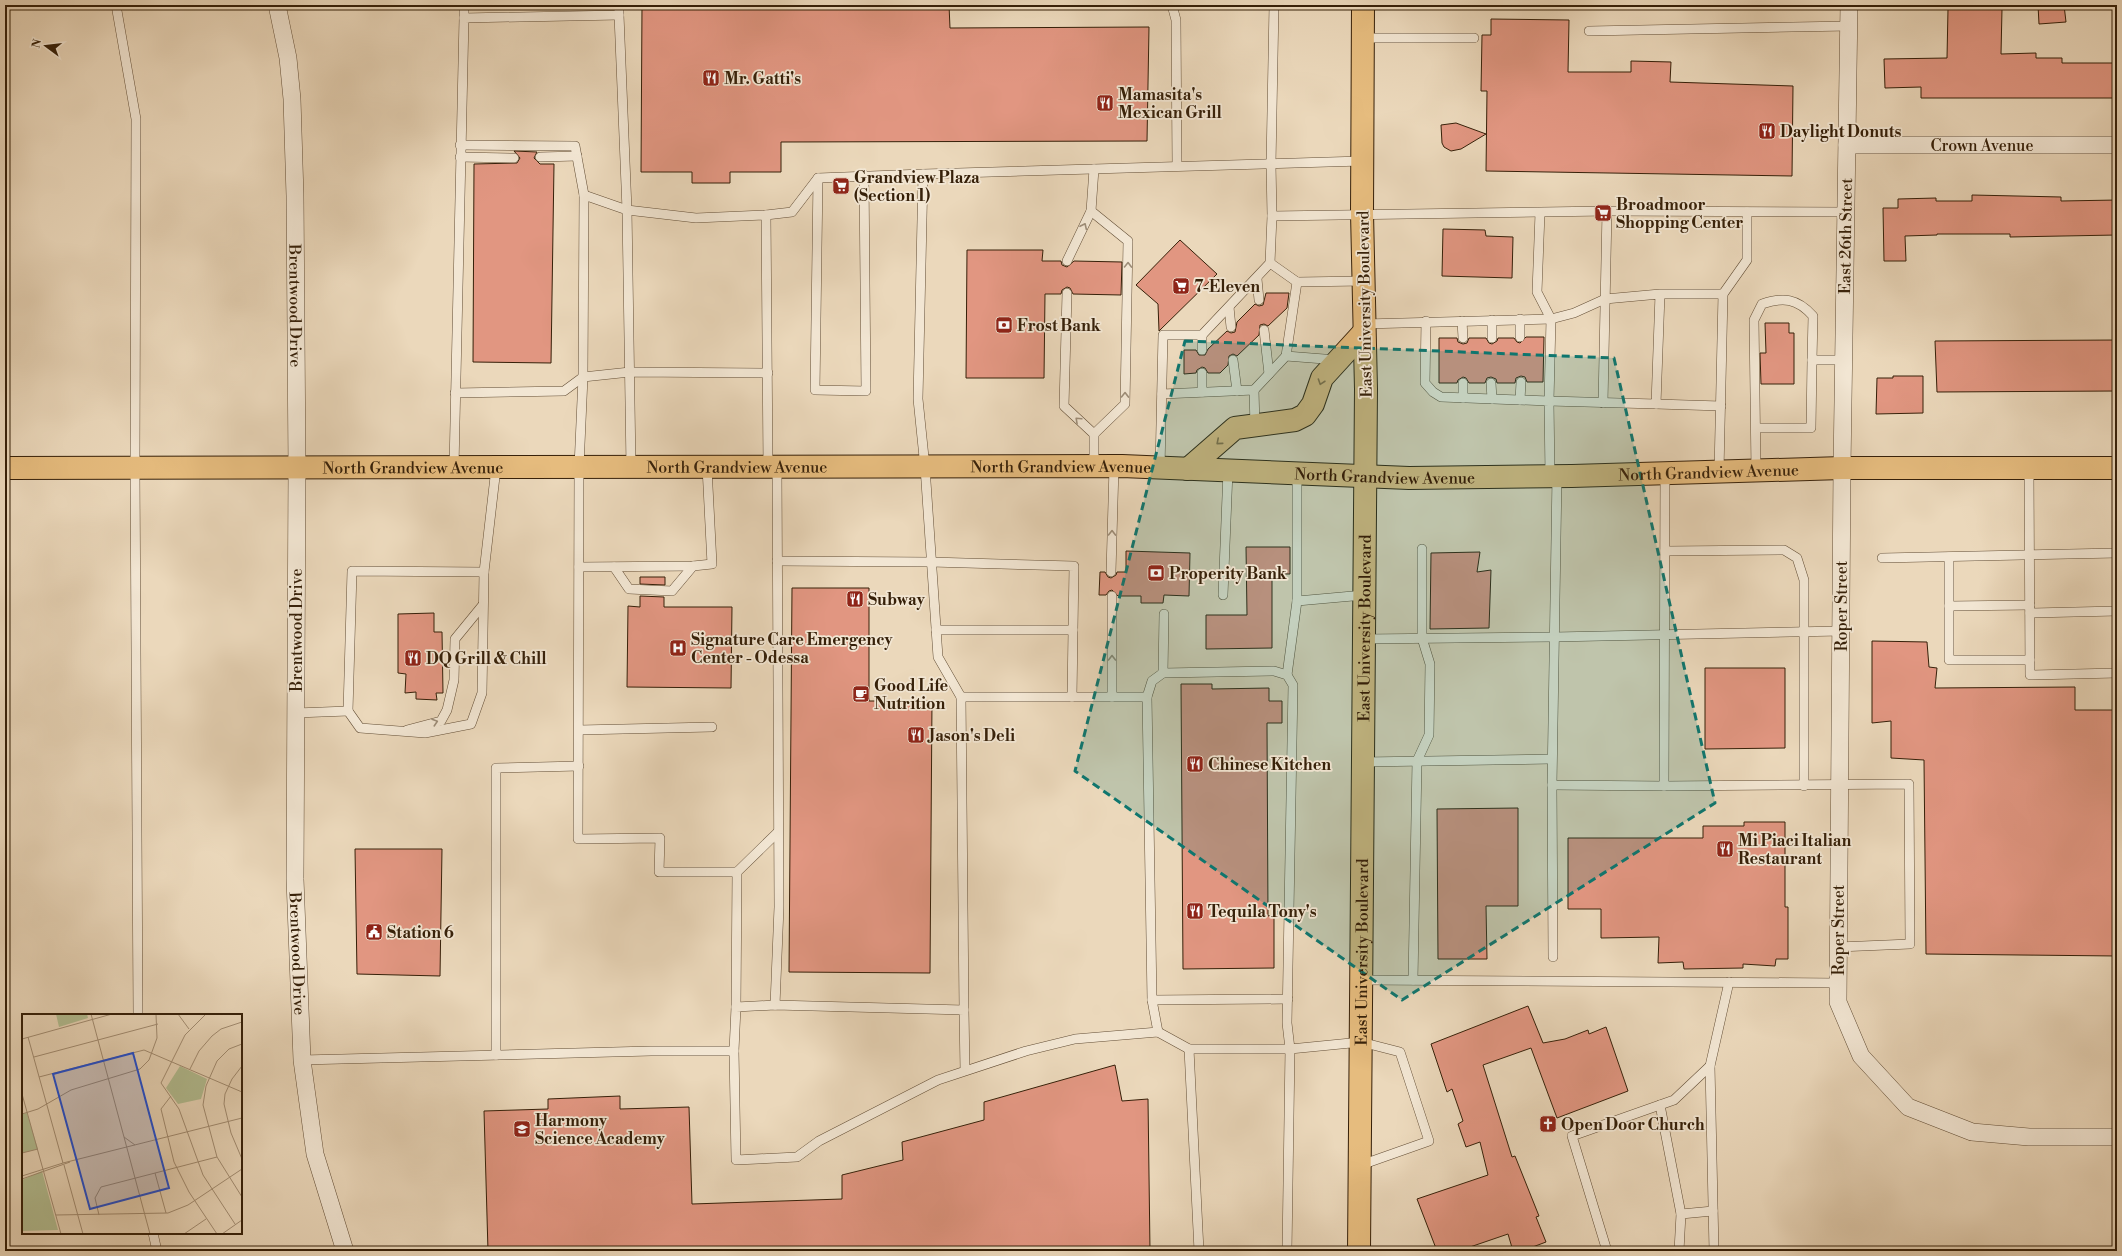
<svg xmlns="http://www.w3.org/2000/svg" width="2122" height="1256" viewBox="0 0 2122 1256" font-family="'Libre Bodoni',serif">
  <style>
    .building { fill: #e19681; stroke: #362009 }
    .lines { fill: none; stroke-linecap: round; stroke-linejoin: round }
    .lane-casing { stroke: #634e36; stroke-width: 10 }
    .street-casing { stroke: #634e36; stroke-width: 18 }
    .primary-casing { stroke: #362009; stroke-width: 24 }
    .lane { stroke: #f2e6d3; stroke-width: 9 }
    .street { stroke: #f2e6d3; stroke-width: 17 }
    .primary { stroke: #e6bc7e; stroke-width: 22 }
    .oneway { stroke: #9d8d78 }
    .oneway2 { stroke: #8e6e44 }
    .marked { fill: #0f766e; fill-opacity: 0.2; stroke: #0f766e; stroke-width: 3; stroke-dasharray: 8 5; stroke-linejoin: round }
    .labels { text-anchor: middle; stroke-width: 3.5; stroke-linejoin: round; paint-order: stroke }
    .poi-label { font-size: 16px; font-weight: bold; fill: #362009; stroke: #f2e6d3; text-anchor: start }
    .street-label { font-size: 16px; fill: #362009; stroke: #f2e6d3 }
    .inset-road { fill: none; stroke: #a38e74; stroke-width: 1 }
    .view { fill: #1d4ed8; fill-opacity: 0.15; stroke: #1d4ed8; stroke-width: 2 }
    .inset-edge { fill: none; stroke: #362009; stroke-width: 2 }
  </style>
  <rect width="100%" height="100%" fill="#ebd8bb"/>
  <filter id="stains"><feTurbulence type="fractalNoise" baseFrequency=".005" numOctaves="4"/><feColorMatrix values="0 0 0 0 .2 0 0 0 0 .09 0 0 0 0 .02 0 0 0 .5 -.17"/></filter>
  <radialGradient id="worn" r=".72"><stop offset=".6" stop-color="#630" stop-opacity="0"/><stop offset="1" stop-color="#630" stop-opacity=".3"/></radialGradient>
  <!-- building -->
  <g class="building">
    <polygon points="642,5 949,5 950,28 1149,27 1147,141 781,142 781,172 730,172 730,183 692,183 692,172 641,172"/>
    <polygon points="2038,5 2064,5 2066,22 2039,24"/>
    <polygon points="1948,9 2002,9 2001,54 2036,53 2036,58 2062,58 2062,63 2117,63 2117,98 1921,98 1921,87 1885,88 1884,59 1947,58"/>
    <polygon points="1491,19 1569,20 1568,72 1631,72 1631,61 1671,62 1670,82 1793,86 1792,176 1486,171 1487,91 1481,91 1482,35 1491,35"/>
    <polygon points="1456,123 1486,134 1461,149 1451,151 1444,147 1442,143 1441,125"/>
    <polygon points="514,151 537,152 534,158 540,164 554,164 551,363 473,362 474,164 517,163 520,158"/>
    <polygon points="1972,195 2061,197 2061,201 2117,200 2117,235 2010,237 2010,234 1937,234 1937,235 1905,236 1906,261 1884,261 1883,208 1898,208 1898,199 1936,198 1936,201 1972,201"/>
    <polygon points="1443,229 1485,230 1486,236 1513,237 1512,278 1442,276"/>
    <polygon points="1180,240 1217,274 1159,331 1158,304 1136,285"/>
    <polygon points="967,250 1043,250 1042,261 1061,261 1062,265 1067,267 1074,261 1122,262 1121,295 1073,294 1070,288 1067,287 1062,290 1061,294 1045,294 1044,378 966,378"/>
    <polygon points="1266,293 1289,293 1287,308 1268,326 1264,324 1260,325 1259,335 1237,356 1233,354 1229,356 1228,365 1220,373 1208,373 1205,368 1202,367 1197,370 1196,373 1184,374 1184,350 1196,350 1199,355 1205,355 1208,349 1227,331 1231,333 1235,332 1237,322 1255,304 1259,306 1263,305"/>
    <polygon points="1765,323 1789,323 1789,333 1794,333 1794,384 1761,384 1760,353 1766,353"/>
    <polygon points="1526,337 1544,337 1543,382 1527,382 1525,377 1521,376 1516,378 1515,383 1497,383 1496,379 1491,377 1487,378 1485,383 1469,383 1466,378 1463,377 1458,380 1457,383 1439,383 1439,338 1457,338 1458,342 1463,344 1467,343 1469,338 1486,338 1489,343 1492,344 1497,341 1498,338 1514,338 1517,342 1520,343"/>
    <polygon points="2117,340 2117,391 1937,392 1935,341"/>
    <polygon points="1893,376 1923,376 1923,413 1876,414 1877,378 1893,378"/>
    <polygon points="1246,547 1290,547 1290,574 1272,574 1272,648 1206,649 1206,615 1247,615"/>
    <polygon points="1126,551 1190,553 1189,596 1164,595 1163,603 1141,603 1141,596 1118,596 1112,590 1109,591 1106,595 1099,595 1100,572 1105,572 1108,577 1111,578 1116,575 1117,572 1126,572"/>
    <polygon points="1480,552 1477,572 1491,570 1489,628 1430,629 1431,553"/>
    <polygon points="640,577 665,577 665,585 640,584"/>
    <polygon points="792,588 869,588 869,701 932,701 930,973 789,972"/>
    <polygon points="640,596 664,597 664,607 732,607 731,688 627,687 628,606 640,607"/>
    <polygon points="434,613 434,632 442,632 443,693 436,693 437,700 416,699 416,692 405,693 406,674 398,673 398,614"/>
    <polygon points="1872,641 1927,642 1929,667 1937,668 1935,688 2075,687 2075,710 2117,710 2117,956 1926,954 1924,760 1891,758 1891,721 1872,723"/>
    <polygon points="1705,668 1785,668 1785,748 1705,749"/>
    <polygon points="1181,684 1212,684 1212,689 1269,688 1269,701 1282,701 1282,723 1267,723 1268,916 1274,915 1274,968 1183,969"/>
    <polygon points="1518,808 1518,906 1486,906 1487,959 1438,959 1437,809"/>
    <polygon points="1744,822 1785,822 1785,907 1788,907 1788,959 1776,959 1775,966 1743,964 1743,968 1684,969 1683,962 1658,963 1659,937 1601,938 1601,909 1568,909 1568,838 1703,838 1703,826 1744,826"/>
    <polygon points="355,849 442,849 440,976 357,974"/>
    <polygon points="1528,1006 1543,1043 1565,1039 1588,1030 1589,1034 1606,1027 1628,1091 1557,1118 1531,1048 1483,1065 1512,1157 1515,1156 1539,1216 1536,1217 1546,1242 1522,1251 1513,1251 1508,1234 1470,1247 1471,1251 1437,1251 1417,1199 1488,1175 1480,1142 1466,1147 1458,1124 1463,1121 1452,1089 1447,1092 1431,1044"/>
    <polygon points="1115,1065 1122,1101 1148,1099 1150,1251 488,1251 484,1111 548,1109 548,1099 620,1096 620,1109 689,1107 692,1204 842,1199 842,1175 903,1160 902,1142 984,1120 984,1102"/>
  </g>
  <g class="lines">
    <defs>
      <g id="lane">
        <polyline points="116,5 136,119 135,468 138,1015"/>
        <polyline points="464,5 464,18"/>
        <polyline points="1172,5 1176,20 1177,166"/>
        <polyline points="619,15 627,210 631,467"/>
        <polyline points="1589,31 1849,26"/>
        <polyline points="1363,38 1474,38"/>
        <polyline points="460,145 575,146 584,195 583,377 579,467 578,839 660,838 659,872 737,872"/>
        <polyline points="460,157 514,158"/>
        <polyline points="540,157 577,156"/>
        <polyline points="923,174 1362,161"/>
        <polyline points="818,178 815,390 866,391 864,175"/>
        <polyline points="584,195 627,210 696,218 766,215 768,467"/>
        <polyline points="1091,211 1128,241 1125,404 1094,434"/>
        <polyline points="766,215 792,212 818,178 923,174 918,399 925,467 938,657 961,697 964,1010"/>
        <polyline points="1272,216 1607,211 1845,212"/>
        <polyline points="1067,261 1091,211 1094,169"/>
        <polyline points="1270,263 1297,282 1286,356"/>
        <polyline points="1257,279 1259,300"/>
        <polyline points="1297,282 1363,281"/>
        <polyline points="1067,293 1064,406 1094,434 1094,466"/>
        <polyline points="1660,294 1656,404 1549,401 1551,319 1574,313 1605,299 1660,294 1723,294"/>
        <polyline points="1229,307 1231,327"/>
        <polyline points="1520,319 1520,337"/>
        <polyline points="1492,320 1492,338"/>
        <polyline points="1426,321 1425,383 1433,392 1441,397 1549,401 1550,476"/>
        <polyline points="1462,321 1463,338"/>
        <polyline points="1364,324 1551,319 1537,292 1540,213"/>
        <polyline points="1264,330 1269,374"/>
        <polyline points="1202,350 1202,335"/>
        <polyline points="1233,360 1237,391"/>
        <polyline points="1202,373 1202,392"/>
        <polyline points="1463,383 1463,398"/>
        <polyline points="1491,383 1492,399"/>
        <polyline points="1254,390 1286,356 1337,360"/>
        <polyline points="455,393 564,391 583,377 630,372 768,373"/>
        <polyline points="1162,394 1254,390 1255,427"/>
        <polyline points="1520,400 1521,382"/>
        <polyline points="1603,403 1607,211"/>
        <polyline points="1656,404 1721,406"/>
        <polyline points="1756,428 1811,428 1812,360"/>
        <polyline points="454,467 464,18 619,15 619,5"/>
        <polyline points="1160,468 1163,335 1202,335 1270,263 1272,216 1271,164 1274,5"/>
        <polyline points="2029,468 2030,675 2117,673"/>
        <path d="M1756 470 1754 320 1762 304C1783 297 1797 298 1813 316L1812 360H1843"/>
        <polyline points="1719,471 1723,294 1747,260 1747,212"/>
        <polyline points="1665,473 1664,786 1909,784 1910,944 1838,947"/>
        <polyline points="1557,476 1552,785 1664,786"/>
        <polyline points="1665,551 1784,550 1797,558 1804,580 1804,786"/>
        <polyline points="1949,557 1949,660 2030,660"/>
        <polyline points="1882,558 2117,553"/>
        <polyline points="777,561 931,562 1074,566 1073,630 936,630"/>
        <polyline points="579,567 693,566 712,564 707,467"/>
        <polyline points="614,567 629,589 672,591 693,566"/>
        <polyline points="1111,572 1114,467"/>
        <polyline points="1223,595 1228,471"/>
        <polyline points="1112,596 1112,697"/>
        <polyline points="1297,601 1297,474"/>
        <polyline points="1949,606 2030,605"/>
        <polyline points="2030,613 2117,611"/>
        <polyline points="1364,639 1554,637 1841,631"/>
        <polyline points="1163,673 1164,614"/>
        <polyline points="1287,675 1297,601 1364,595"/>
        <polyline points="961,697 1147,697"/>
        <polyline points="1072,697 1073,630"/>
        <polyline points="348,711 360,728 425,733 471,724 482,693 484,572 496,468"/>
        <polyline points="296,713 348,711 352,571 484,572"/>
        <polyline points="407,730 441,721 447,710 454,680 455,639 482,606"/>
        <polyline points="579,730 712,727"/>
        <polyline points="1363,762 1551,759"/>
        <polyline points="1552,785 1553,957"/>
        <polyline points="1362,980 1838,983"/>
        <polyline points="1413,980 1417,761 1429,735 1430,664 1422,638 1422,549"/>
        <polyline points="1152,1000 1288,999"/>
        <polyline points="775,1005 779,907 777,467"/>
        <polyline points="736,1007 737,872 778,832"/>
        <polyline points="1158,1032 1152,1000 1147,697 1152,681 1163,673 1274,671 1287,675 1293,685 1287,1023 1290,1049 1287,1251"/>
        <polyline points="1189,1049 1199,1251"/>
        <polyline points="496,1055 496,768 579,766"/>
        <polyline points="302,1060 651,1051 734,1051"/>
        <polyline points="965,1071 964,1010 775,1005 736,1007 734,1051 736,1160 797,1157 819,1141 938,1080 1026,1051 1075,1039 1158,1032 1189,1049 1290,1049 1361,1042 1400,1052 1429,1141 1361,1165"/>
        <polyline points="1660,1105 1681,1214"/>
        <polyline points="153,1233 157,1251"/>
        <polyline points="1607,1251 1572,1136 1674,1100 1710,1066"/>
        <polyline points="1679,1251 1681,1214 1713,1211"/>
        <polyline points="1714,1251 1710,1066 1729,982"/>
      </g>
      <g id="street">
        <path id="s1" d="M277 5 288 58 292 99 295 196 297 468 295 879 302 1060 315 1154 345 1251"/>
        <polyline points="1849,5 1842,468 1838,1002 1861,1056 1908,1107 1972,1132 2029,1137 2117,1137"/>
        <path id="s2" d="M1847 145H2117"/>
      </g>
      <g id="primary">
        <path id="s3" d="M5 468 1122 466 1409 478 1572 476 1842 468H2117"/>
        <polyline points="1188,469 1235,428 1295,420 1305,415 1313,404 1322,378 1364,332"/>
        <path id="s4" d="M1359 1251 1366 389 1362 213 1363 5"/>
      </g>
    </defs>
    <!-- lane casing -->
    <use href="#lane" class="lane-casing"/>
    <!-- street casing -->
    <use href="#street" class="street-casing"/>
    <!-- primary casing -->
    <use href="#primary" class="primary-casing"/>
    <!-- lane -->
    <use href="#lane" class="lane"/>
    <!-- street -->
    <use href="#street" class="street"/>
    <!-- primary -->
    <use href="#primary" class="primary"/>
  </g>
  <!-- one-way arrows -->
  <defs><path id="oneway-chevron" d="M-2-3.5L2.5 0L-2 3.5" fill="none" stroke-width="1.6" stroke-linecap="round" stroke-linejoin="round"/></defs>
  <g class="oneway">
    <use href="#oneway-chevron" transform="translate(1084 226) rotate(-65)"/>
    <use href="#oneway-chevron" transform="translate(1128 265) rotate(-89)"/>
    <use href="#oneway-chevron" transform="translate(1125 395) rotate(-89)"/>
    <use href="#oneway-chevron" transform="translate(1078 420) rotate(-137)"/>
    <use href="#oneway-chevron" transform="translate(1112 533) rotate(-89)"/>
    <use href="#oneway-chevron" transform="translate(1112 658) rotate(-90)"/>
    <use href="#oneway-chevron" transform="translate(435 722) rotate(-18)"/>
  </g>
  <g class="oneway2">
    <use href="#oneway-chevron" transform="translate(1321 382) rotate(109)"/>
    <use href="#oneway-chevron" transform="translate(1219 442) rotate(139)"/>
  </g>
  <!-- marked area -->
  <path class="marked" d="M1185 341 1614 358 1715 803 1402 1000 1075 771Z"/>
  <!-- icons -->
  <defs>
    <symbol id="restaurant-square" viewBox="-11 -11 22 22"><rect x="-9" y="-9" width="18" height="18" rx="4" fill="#8f2418" stroke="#f2e6d3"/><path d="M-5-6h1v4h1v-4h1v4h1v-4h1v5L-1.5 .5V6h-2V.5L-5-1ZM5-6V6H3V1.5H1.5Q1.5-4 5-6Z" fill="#fff"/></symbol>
    <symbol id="supermarket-square" viewBox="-11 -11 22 22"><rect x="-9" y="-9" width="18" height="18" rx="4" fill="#8f2418" stroke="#f2e6d3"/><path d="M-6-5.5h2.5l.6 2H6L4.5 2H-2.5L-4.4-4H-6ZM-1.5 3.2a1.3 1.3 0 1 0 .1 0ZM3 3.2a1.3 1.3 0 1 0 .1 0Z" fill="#fff"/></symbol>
    <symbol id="bank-square" viewBox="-11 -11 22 22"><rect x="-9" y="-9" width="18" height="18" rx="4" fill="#8f2418" stroke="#f2e6d3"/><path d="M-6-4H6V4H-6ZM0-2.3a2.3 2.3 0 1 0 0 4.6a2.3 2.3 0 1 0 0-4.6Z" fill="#fff"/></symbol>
    <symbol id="hospital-square" viewBox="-11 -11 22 22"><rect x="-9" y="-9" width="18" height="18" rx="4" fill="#8f2418" stroke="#f2e6d3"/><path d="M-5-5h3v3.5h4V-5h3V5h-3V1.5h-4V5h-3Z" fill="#fff"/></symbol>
    <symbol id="cafe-square" viewBox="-11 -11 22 22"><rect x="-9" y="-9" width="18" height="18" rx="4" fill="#8f2418" stroke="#f2e6d3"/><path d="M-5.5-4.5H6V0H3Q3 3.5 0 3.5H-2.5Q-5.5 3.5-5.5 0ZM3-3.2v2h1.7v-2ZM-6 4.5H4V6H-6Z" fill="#fff"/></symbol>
    <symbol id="civic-square" viewBox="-11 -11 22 22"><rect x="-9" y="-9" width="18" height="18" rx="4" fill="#8f2418" stroke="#f2e6d3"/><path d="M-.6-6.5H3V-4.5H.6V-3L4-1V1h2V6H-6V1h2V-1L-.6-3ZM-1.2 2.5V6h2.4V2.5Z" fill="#fff"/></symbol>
    <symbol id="church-square" viewBox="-11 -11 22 22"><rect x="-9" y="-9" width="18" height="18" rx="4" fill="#8f2418" stroke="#f2e6d3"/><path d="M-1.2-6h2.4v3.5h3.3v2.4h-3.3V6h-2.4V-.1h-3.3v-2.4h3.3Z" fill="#fff"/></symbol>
    <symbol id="school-square" viewBox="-11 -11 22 22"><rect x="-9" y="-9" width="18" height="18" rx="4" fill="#8f2418" stroke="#f2e6d3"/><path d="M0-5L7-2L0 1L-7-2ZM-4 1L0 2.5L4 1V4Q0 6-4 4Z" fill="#fff"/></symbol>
  </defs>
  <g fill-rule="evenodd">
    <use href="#restaurant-square" x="701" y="68" width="20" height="20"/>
    <use href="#restaurant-square" x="1095" y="93" width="20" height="20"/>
    <use href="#restaurant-square" x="1757" y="121" width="20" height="20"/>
    <use href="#supermarket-square" x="831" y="176" width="20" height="20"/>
    <use href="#supermarket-square" x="1593" y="203" width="20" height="20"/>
    <use href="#supermarket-square" x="1171" y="276" width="20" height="20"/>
    <use href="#bank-square" x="994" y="315" width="20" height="20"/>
    <use href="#bank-square" x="1146" y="563" width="20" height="20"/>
    <use href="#restaurant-square" x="845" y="589" width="20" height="20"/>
    <use href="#hospital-square" x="668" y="638" width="20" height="20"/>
    <use href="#restaurant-square" x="403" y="648" width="20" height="20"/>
    <use href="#cafe-square" x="851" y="684" width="20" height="20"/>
    <use href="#restaurant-square" x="906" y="725" width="20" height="20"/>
    <use href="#restaurant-square" x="1185" y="754" width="20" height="20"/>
    <use href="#restaurant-square" x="1715" y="839" width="20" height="20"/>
    <use href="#restaurant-square" x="1185" y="901" width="20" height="20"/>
    <use href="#civic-square" x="364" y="922" width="20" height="20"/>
    <use href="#church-square" x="1538" y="1114" width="20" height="20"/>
    <use href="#school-square" x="512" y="1119" width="20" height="20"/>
  </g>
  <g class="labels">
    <!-- poi labels -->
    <g class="poi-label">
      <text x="724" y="84">Mr. Gatti's</text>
      <text x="1118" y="100">Mamasita's<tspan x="1118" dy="18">Mexican Grill</tspan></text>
      <text x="1780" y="137">Daylight Donuts</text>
      <text x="854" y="183">Grandview Plaza<tspan x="854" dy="18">(Section 1)</tspan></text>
      <text x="1616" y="210">Broadmoor<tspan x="1616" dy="18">Shopping Center</tspan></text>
      <text x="1194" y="292">7-Eleven</text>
      <text x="1017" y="331">Frost Bank</text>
      <text x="1169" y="579">Properity Bank</text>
      <text x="868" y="605">Subway</text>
      <text x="691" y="645">Signature Care Emergency<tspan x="691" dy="18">Center - Odessa</tspan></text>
      <text x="426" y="664">DQ Grill &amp; Chill</text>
      <text x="874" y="691">Good Life<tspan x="874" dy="18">Nutrition</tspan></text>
      <text x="929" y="741">Jason's Deli</text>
      <text x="1208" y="770">Chinese Kitchen</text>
      <text x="1738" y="846">Mi Piaci Italian<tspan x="1738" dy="18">Restaurant</tspan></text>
      <text x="1208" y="917">Tequila Tony's</text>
      <text x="387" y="938">Station 6</text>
      <text x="535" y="1126">Harmony<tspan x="535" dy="18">Science Academy</tspan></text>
      <text x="1561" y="1130">Open Door Church</text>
    </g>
    <!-- street labels -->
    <g class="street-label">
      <text dy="6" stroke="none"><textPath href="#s2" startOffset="135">Crown Avenue</textPath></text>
      <text transform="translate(1845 236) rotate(-89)" y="6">East 26th Street</text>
      <text transform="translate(1364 304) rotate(-91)" y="6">East University Boulevard</text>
      <text dy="6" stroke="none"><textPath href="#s1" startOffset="302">Brentwood Drive</textPath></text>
      <text dy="6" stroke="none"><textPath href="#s3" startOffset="732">North Grandview Avenue</textPath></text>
      <text dy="6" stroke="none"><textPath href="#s3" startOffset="1056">North Grandview Avenue</textPath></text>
      <text dy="6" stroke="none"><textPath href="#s3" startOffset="408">North Grandview Avenue</textPath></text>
      <text dy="6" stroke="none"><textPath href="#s3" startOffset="1704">North Grandview Avenue</textPath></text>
      <text dy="6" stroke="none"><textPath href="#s3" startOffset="1380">North Grandview Avenue</textPath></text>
      <text transform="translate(1841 606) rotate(-90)" y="6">Roper Street</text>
      <text dy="6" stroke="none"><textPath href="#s4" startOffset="623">East University Boulevard</textPath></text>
      <text transform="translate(296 630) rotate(-90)" y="6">Brentwood Drive</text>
      <text transform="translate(1838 930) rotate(-90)" y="6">Roper Street</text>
      <text dy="6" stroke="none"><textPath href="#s4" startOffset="299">East University Boulevard</textPath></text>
      <text dy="6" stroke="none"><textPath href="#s1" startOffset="950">Brentwood Drive</textPath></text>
    </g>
  </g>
  <!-- overview -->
  <g transform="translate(22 1014)">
    <rect width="220" height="220" fill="#ebd8bb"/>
    <path d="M34 0H65L66 4 37 13ZM158 52 185 65 179 85 156 90 144 74ZM5 99 16 135 0 139V100ZM20 157 36 216 0 217V166Z" fill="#b3bf93"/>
    <path class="inset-road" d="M69 0 128 220M156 0 167 15M184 0 163 21 139 69 157 95 181 161 213 210M6 23 41 149M0 25 90 0M220 30 207 35 195 47 184 72 181 91 195 143 220 183M12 43 136 10M220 52 210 65 203 80 202 90 209 119 220 145M168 55 177 37 190 22 199 15 220 8M17 63 122 36 220 78M0 80 39 220M149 82 139 95 152 148 167 178 195 220M0 100 16 95 49 76 118 55 127 46 135 24 134 0M102 123 113 131M0 139 16 135M42 151 61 220M133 159 144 199M0 162 41 149 220 104M0 165 48 148M34 201 146 199 166 191 220 155M77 201 73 184 79 173 195 143M162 220 184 205M200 220 220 206"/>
    <path class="view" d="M111 39 147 174 68 195 31 60Z"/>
    <rect width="220" height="220" class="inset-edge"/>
  </g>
  <!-- margin -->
  <rect width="2122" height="1256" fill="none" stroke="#ebd8bb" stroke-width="20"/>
  <rect x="6" y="6" width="2110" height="1244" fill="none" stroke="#362009" stroke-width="2"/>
  <rect x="10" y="10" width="2102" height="1236" fill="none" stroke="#362009"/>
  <!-- north arrow -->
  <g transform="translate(46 46) rotate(285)" stroke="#f2e6d3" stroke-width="3" paint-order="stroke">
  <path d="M0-3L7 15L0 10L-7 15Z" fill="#362009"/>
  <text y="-6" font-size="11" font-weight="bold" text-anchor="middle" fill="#362009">N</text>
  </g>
  <rect width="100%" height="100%" filter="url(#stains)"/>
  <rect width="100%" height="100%" fill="url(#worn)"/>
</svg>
